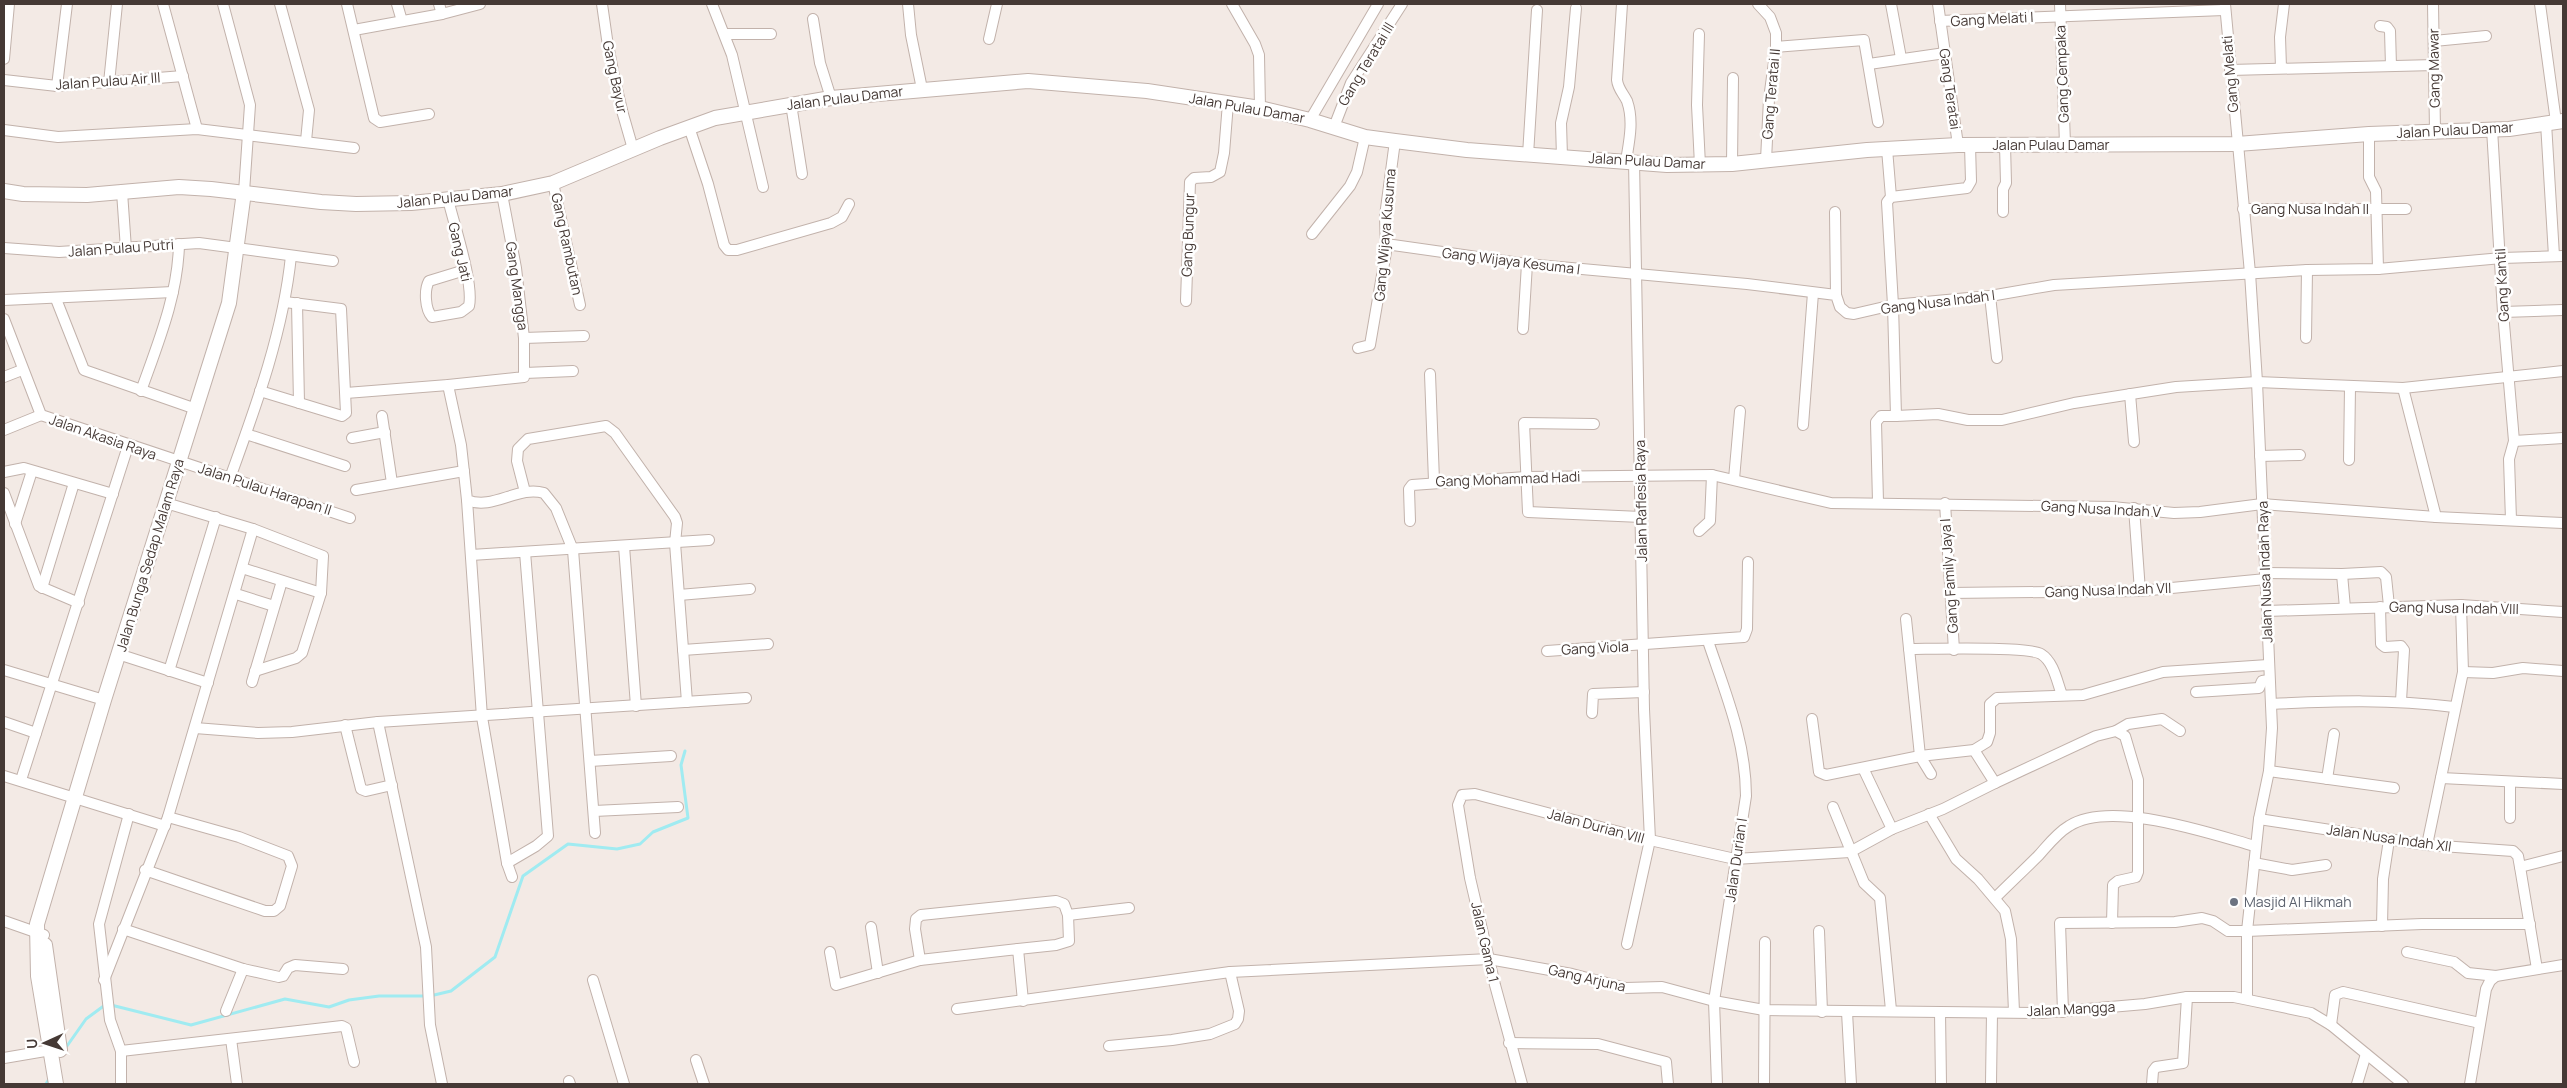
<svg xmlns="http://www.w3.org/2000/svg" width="2567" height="1088" viewBox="0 0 2567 1088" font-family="Manrope,sans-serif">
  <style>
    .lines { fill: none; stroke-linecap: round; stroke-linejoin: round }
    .stream { stroke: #a0ebf1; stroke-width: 3 }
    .minor-casing { stroke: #c2b2ab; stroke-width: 12 }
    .tertiary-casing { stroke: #c2b2ab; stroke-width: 16 }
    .minor { stroke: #fff; stroke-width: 10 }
    .tertiary { stroke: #fff; stroke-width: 14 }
    .worship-dot { fill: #6b7280; stroke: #fff; stroke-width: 2 }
    .labels { text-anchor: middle; stroke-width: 5; stroke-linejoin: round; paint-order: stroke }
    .street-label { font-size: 14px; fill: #453935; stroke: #fff }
    .worship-label { font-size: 14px; fill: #5b616d; stroke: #fff; text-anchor: start }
  </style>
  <rect width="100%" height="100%" fill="#f3eae5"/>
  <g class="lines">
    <!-- stream -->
    <g class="stream">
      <polyline points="111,1005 191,1025 285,999 329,1007 349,1000 379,996 430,996 451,991 495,957 523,876 568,844 617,849 640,844 653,832 688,818 681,765 685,751"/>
      <polyline points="67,1046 86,1019 105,1005"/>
      <polyline points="46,1084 49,1079"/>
    </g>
    <defs>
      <g id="minor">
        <polyline points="163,4 197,129"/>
        <polyline points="223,4 250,105 244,192"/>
        <polyline points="280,4 309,110 306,141"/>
        <polyline points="347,4 374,118 380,122 429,114"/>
        <polyline points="397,4 402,21"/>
        <polyline points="439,4 442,14"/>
        <path d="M602 4C608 54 618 101 633 149"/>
        <polyline points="712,4 732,55 763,187"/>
        <polyline points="908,4 911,35 922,89"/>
        <polyline points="1232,4 1255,44 1259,55 1260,108"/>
        <path d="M1622 4 1617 80C1618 89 1623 93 1627 101 1634 121 1629 142 1626 161"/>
        <polyline points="1758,4 1770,17 1776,33 1776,47 1769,99 1766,160"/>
        <polyline points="1891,4 1901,58"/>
        <polyline points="1938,4 1958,145"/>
        <polyline points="2060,4 2065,144"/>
        <polyline points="2225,4 2250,273 2257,382 2272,728 2269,771 2259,819 2247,931 2247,998"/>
        <polyline points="2433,4 2435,131"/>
        <polyline points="2540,4 2556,122"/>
        <polyline points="813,19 820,63 831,98"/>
        <polyline points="1940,21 2224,10"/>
        <polyline points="2380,26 2387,27 2390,31 2391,66"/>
        <polyline points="354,30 442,14 480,4"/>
        <polyline points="725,34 771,34"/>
        <polyline points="1699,34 1697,105 1700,165"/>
        <polyline points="989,39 997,4"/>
        <polyline points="2434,41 2486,36"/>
        <polyline points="1776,47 1864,40 1878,122"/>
        <polyline points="4,59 9,4"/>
        <polyline points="1869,64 1945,53"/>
        <polyline points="2281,68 2280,37 2284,4"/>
        <polyline points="2230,70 2435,65"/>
        <polyline points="4,80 57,86 183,76"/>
        <polyline points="109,83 117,4"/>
        <polyline points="57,86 67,4"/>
        <polyline points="791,104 802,174"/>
        <polyline points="1310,120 1378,4"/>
        <polyline points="2546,123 2554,256"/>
        <polyline points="689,127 708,184 724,245 728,250 737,250 831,223 842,217 849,204"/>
        <polyline points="1334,127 1351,83 1402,4"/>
        <polyline points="2492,129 2503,312 2514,441 2509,459 2511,520"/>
        <polyline points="4,130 58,137 197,129 354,148"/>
        <polyline points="2369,134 2369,177 2376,191 2378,269"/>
        <polyline points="1887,149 1891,197"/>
        <polyline points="1528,155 1537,10"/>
        <polyline points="1562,157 1561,123 1569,87 1576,8"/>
        <polyline points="1732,164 1733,78"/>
        <polyline points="553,183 580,305"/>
        <polyline points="122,192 126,249"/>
        <path d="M448 199C454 225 474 283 469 306L461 312 432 317C425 309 424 290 429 281L465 270"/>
        <polyline points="2243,209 2406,209"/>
        <polyline points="1835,212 1836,295"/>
        <polyline points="2003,212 2003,189 2006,183 2005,145"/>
        <polyline points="1312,234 1350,186 1357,172 1365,137"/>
        <polyline points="1386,244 1527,264 1747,284 1836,295 1840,307 1847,313 1854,314 1893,305 1990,296 2054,285 2307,270 2378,269 2502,258 2563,256"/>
        <polyline points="4,248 59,252 199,243 333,261"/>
        <polyline points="1990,296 1997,358"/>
        <polyline points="56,299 84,370 196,409"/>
        <polyline points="4,300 173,292"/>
        <polyline points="1186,301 1190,182 1194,178 1211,177 1220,172 1224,153 1228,103"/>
        <polyline points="297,303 299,403"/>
        <polyline points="2503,312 2563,310"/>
        <polyline points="4,319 41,415 350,518"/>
        <polyline points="1523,329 1527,264"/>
        <polyline points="524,338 584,336"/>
        <polyline points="2306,338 2307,270"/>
        <polyline points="1358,348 1370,345 1386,252 1385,216 1395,141"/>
        <polyline points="525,373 573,371"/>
        <polyline points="1430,374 1434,481"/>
        <polyline points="4,377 22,370"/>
        <path d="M448 385 461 445 467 500C493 511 518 485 544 493L556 508 573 550 595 833"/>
        <polyline points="2403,388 2436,517"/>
        <path d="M141 391C158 343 178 295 179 244"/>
        <polyline points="260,391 342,416 346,413 341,309 285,302"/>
        <polyline points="346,393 448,385 524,377 524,338 516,268 502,194"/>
        <polyline points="2130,394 2134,442"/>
        <polyline points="382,416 392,483"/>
        <polyline points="1896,416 1938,414 1968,420 2002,420 2074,403 2176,387 2257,382 2403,388 2563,371"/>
        <polyline points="1594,424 1524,423 1528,512 1641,517"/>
        <polyline points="1803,425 1813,293"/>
        <polyline points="4,430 41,415"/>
        <polyline points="246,434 345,466"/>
        <polyline points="352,438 385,432"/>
        <polyline points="2514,441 2563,438"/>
        <polyline points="2260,456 2300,455"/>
        <polyline points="2349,460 2350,387"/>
        <polyline points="4,472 24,468 113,494"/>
        <path d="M230 478C256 406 283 333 291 256"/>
        <polyline points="1734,479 1740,411"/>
        <polyline points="356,490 464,471"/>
        <polyline points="525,492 517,461 518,449 528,439 606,426 615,433 675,517 677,523 675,543 687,702"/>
        <polyline points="4,493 39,586 79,603"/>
        <polyline points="467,500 482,717 507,863 512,877"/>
        <polyline points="1878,502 1876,422 1881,416 1896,416 1893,305 1887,202 1891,197 1967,188 1971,181 1970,145"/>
        <polyline points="166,503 253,529 323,556 321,593 302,653 296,658 255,671"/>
        <polyline points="1945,503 1954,650"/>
        <polyline points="2134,508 2140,591"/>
        <polyline points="1410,521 1409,489 1412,485 1526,477 1712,475 1831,503 2112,507 2174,513 2200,512 2262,504 2436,517 2563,523"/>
        <polyline points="15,524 32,471"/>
        <polyline points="1699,531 1710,521 1712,475"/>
        <polyline points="624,546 636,706"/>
        <polyline points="471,555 709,540"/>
        <polyline points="242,568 321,593"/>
        <polyline points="2265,573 2342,574 2345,608"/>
        <polyline points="2342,574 2381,572 2386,577 2389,606"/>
        <polyline points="42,588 74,483"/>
        <polyline points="1949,593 2140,591 2266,579"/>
        <polyline points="236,594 274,606"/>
        <polyline points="679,595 750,589"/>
        <polyline points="2380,607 2381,644 2385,647 2401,646 2404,650 2401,701"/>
        <polyline points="2267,611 2461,605 2563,612"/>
        <polyline points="1906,619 1920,756 1931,774"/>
        <path d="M1708 641C1725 692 1746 741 1746 796L1714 1001 1717 1084"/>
        <path d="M1909 649C1931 649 2028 646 2041 654 2054 662 2057 682 2062 695"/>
        <polyline points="683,650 768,644"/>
        <polyline points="1547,651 1744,637 1747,629 1748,562"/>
        <polyline points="118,654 208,683"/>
        <polyline points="4,670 104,700"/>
        <polyline points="169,671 216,517"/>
        <polyline points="2463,672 2493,673 2523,668 2563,671"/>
        <polyline points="252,682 282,581"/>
        <polyline points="2196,692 2259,688 2262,681 2269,680"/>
        <path d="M2271 704C2335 701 2390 699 2454 707"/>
        <polyline points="1592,713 1593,694 1644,692"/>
        <polyline points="1812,719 1819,772 1826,775 1920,756 1974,750 1987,742 1990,733 1990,704 1997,698 2083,695 2163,672 2268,665"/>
        <polyline points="4,722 36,733"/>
        <polyline points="378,722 426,947 430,1025 442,1084"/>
        <polyline points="345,725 361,789 366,791 392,785"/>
        <polyline points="195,728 258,733 292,732 378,722 746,698"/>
        <polyline points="2116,731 2128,724 2162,719 2180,731"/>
        <polyline points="1974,750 1995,783 2096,736 2116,731 2125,736 2138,780 2138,872 2136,877 2118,881 2113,885 2112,923"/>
        <polyline points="590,761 671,756"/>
        <polyline points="1863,768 1892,829"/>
        <polyline points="2269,771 2394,788"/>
        <polyline points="4,776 165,826"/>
        <polyline points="2441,778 2563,784"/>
        <polyline points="2327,779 2334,734"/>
        <polyline points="21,780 128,446"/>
        <polyline points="2510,782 2510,818"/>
        <polyline points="1833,807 1864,883 1880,898 1891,1010"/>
        <polyline points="594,811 678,807"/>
        <polyline points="1929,814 1956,859 1978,879 2005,911 2011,939 2014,1012"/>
        <polyline points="2259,819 2427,845 2513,851 2518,856 2520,867 2537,969"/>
        <polyline points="2427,845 2463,672 2461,605"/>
        <polyline points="507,863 536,846 548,836 525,552"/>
        <polyline points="2254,863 2292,870 2326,865"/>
        <polyline points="2520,867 2563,856"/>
        <polyline points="145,870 265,911 274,911 280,906 292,866 288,856 239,837 168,817"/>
        <path d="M1995 898C2009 884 2024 870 2039 855 2048 845 2057 833 2069 826 2111 799 2211 834 2255 846"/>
        <polyline points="1068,915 1129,908"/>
        <polyline points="4,921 44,935"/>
        <polyline points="2382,926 2383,879 2389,840"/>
        <polyline points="871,927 878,973"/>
        <polyline points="123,929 243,969 279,977 283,976 288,968 295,965 343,969"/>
        <polyline points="1819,931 1822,1012"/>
        <polyline points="1627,944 1650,840 1644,709 1634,161"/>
        <polyline points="830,952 836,985 920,960 1018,949 1023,1001"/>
        <polyline points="2407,952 2454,962 2468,973 2496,976"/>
        <polyline points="920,960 915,929 916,919 921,915 1056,901 1064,904 1068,915 1069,941 1056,945 1018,949"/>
        <polyline points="104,980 168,817 253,529"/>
        <polyline points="593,980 624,1084"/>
        <polyline points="957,1009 1230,972 1489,959 1572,974 1626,988 1662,987 1714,1001 1764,1010 2041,1013 2145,1004 2187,997 2234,997 2311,1013 2331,1025 2403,1084"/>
        <polyline points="226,1011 243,969"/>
        <polyline points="1847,1012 1851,1084"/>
        <polyline points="1940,1012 1941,1084"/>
        <polyline points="2063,1012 2060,923 2175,922 2202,918 2213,921 2228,931 2247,931 2422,924 2530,924"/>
        <polyline points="2331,1025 2335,995 2343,992 2480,1023"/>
        <polyline points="231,1039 237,1084"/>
        <polyline points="1509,1043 1598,1044 1666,1062 1668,1084"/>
        <polyline points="1109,1046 1172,1040 1210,1034 1235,1024 1238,1019 1239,1011 1230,972"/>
        <polyline points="121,1051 342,1026 346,1028 354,1062"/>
        <polyline points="4,1058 51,1050"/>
        <polyline points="696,1060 704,1084"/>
        <polyline points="569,1081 570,1084"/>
        <polyline points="121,1084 121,1051 110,1020 99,924 129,814"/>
        <polyline points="1522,1084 1495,985 1470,878 1458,805 1462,795 1475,794 1650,840 1735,859 1850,852 1892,829 1943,809 1995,783"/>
        <polyline points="1764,1084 1765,942"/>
        <polyline points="1991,1084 1992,1013"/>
        <polyline points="2152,1084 2153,1071 2156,1067 2183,1063 2187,997"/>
        <polyline points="2357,1084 2366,1054"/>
        <polyline points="2470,1084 2486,989 2490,981 2496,976 2563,965"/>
      </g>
      <g id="tertiary">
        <polyline points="4,191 23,194 87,195 179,187 211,189 321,202 356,204 411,203 502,194 553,183 660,138 715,118 831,98 1028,81 1147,91 1260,108 1310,120 1365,137 1395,141 1467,150 1667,165 1732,164 1867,150 1958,145 2237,144 2369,134 2509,129 2563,121"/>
        <polyline points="45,945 60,1050"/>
        <polyline points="56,1084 38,976 37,924 104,700 229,303 244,192"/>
      </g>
    </defs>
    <!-- minor casing -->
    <use href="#minor" class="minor-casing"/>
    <!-- tertiary casing -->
    <use href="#tertiary" class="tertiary-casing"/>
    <!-- minor -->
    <use href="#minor" class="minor"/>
    <!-- tertiary -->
    <use href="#tertiary" class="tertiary"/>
  </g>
  <!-- markers -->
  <circle class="worship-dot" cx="2234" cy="902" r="5"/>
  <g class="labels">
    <!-- street labels -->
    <g class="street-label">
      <text transform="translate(1992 19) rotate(-3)" y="5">Gang Melati I</text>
      <text transform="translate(1366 64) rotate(-59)" y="5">Gang Teratai III</text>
      <text transform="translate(2434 68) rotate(-91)" y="5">Gang Mawar</text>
      <text transform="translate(2062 74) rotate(-92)" y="5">Gang Cempaka</text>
      <text transform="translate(2230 74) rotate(-95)" y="5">Gang Melati</text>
      <text transform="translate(615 77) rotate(78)" y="5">Gang Bayur</text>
      <text transform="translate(108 81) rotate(-4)" y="5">Jalan Pulau Air III</text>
      <text transform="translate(1950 89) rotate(82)" y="5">Gang Teratai</text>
      <text transform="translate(1771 94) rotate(-85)" y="5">Gang Teratai II</text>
      <text transform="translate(845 98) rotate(-7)" y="5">Jalan Pulau Damar</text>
      <text transform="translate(1247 108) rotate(10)" y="5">Jalan Pulau Damar</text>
      <text transform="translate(2455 130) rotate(-3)" y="5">Jalan Pulau Damar</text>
      <text x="2051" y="150">Jalan Pulau Damar</text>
      <text transform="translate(1647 161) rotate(3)" y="5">Jalan Pulau Damar</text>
      <text transform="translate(455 197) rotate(-6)" y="5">Jalan Pulau Damar</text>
      <text x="2310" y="214">Gang Nusa Indah II</text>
      <text transform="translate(1188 235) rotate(-88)" y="5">Gang Bungur</text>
      <text transform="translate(1385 235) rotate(-85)" y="5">Gang Wijaya Kusuma</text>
      <text transform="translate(567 244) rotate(78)" y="5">Gang Rambutan</text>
      <text transform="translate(121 248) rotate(-4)" y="5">Jalan Pulau Putri</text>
      <text transform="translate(460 252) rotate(77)" y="5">Gang Jati</text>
      <text transform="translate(1511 261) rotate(7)" y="5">Gang Wijaya Kesuma I</text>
      <text transform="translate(2502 285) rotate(-93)" y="5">Gang Kantil</text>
      <text transform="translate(517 286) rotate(82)" y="5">Gang Mangga</text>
      <text transform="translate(1938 302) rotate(-7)" y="5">Gang Nusa Indah I</text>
      <text transform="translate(103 437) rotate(19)" y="5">Jalan Akasia Raya</text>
      <text transform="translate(1508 479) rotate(-2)" y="5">Gang Mohammad Hadi</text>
      <text transform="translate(265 489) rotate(18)" y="5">Jalan Pulau Harapan II</text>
      <text transform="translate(1641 501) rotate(-91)" y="5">Jalan Raflesia Raya</text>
      <text transform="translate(2101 509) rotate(3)" y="5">Gang Nusa Indah V</text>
      <text transform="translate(150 555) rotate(-73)" y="5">Jalan Bunga Sedap Malam Raya</text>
      <text transform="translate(2265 572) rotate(-92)" y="5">Jalan Nusa Indah Raya</text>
      <text transform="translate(1949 576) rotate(-94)" y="5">Gang Family Jaya I</text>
      <text transform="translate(2108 590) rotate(-2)" y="5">Gang Nusa Indah VII</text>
      <text transform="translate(2454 608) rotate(1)" y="5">Gang Nusa Indah VIII</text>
      <text transform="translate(1595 648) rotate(-3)" y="5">Gang Viola</text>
      <text transform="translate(1596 826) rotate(15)" y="5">Jalan Durian VIII</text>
      <text transform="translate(2389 838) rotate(8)" y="5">Jalan Nusa Indah XII</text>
      <text transform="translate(1736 860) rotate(-82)" y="5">Jalan Durian I</text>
      <text transform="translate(1485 942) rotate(77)" y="5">Jalan Gama 1</text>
      <text transform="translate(1587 978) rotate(13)" y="5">Gang Arjuna</text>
      <text transform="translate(2071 1009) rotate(-3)" y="5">Jalan Mangga</text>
    </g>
    <!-- worship labels -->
    <g class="worship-label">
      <text x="2244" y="907">Masjid Al Hikmah</text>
    </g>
  </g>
  <!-- border -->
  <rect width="2567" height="1088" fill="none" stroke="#453935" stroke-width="10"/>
  <!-- north arrow -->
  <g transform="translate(45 1043) rotate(267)" stroke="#ffffff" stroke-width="4" paint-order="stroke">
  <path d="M0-4L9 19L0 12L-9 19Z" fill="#453935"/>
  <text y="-8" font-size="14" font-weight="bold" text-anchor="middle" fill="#453935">U</text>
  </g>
</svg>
